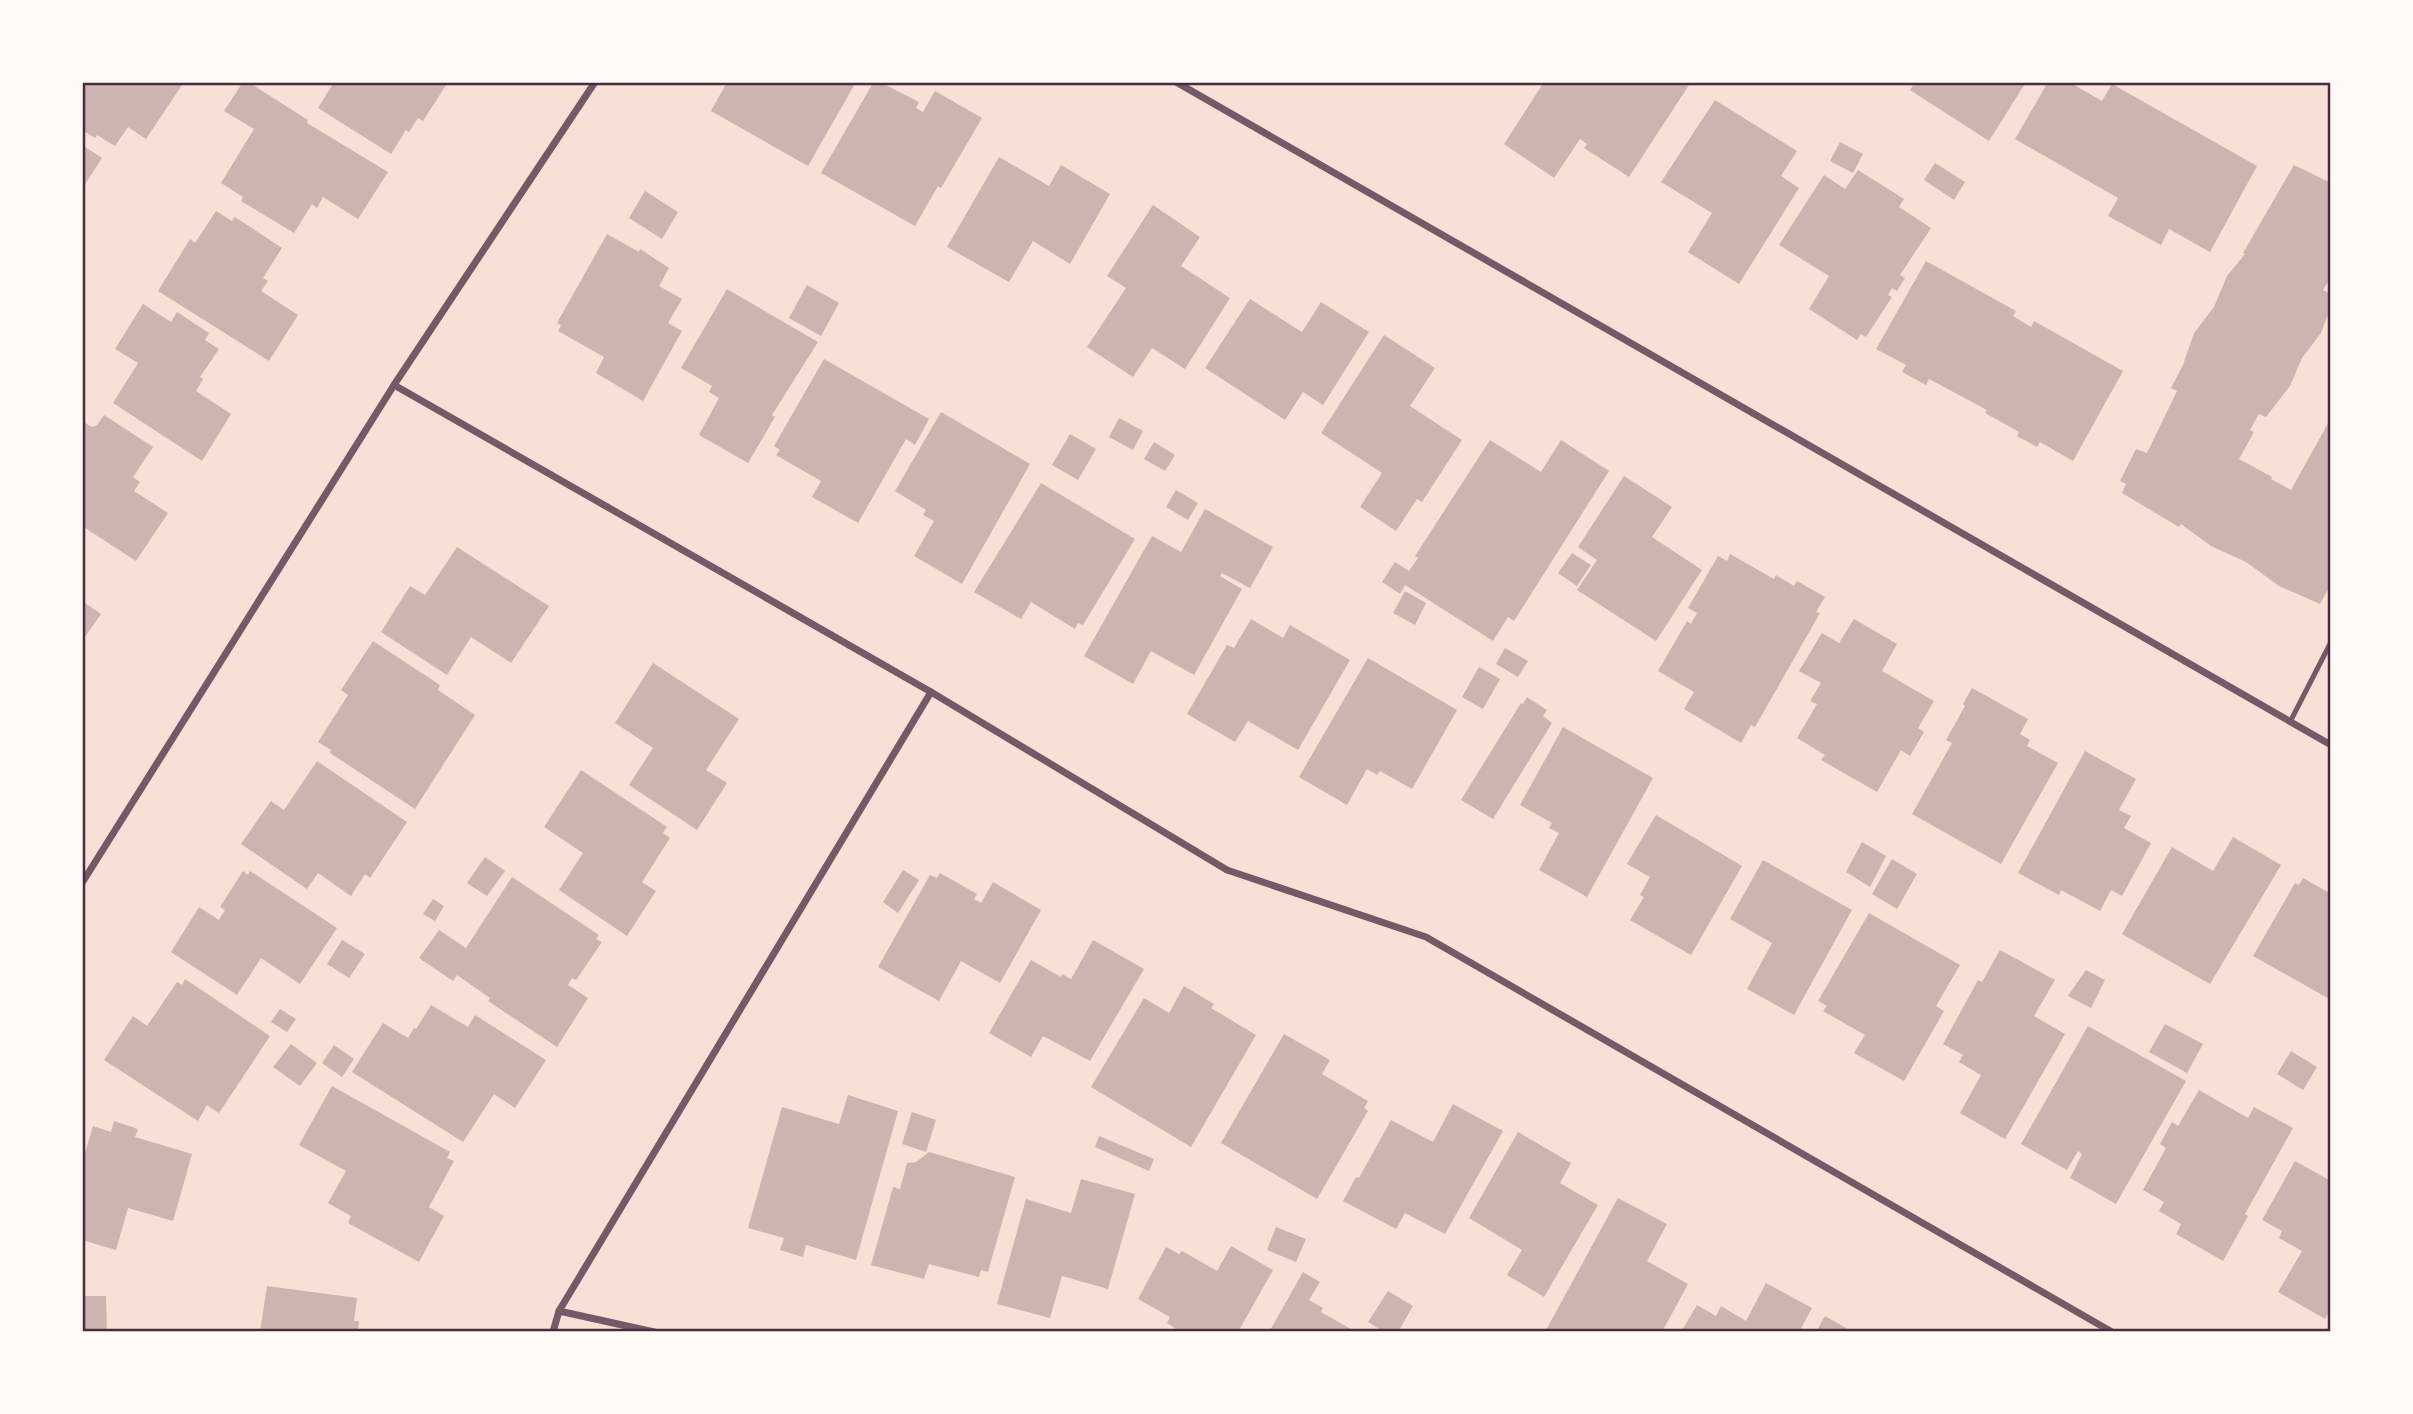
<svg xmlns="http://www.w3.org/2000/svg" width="2413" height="1414" viewBox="0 0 2413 1414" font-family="Spectral,serif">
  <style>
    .building { fill: #ccb4b1 }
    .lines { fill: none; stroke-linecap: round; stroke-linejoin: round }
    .service { stroke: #755966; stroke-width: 5 }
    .minor { stroke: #755966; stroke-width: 7 }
    .neatline { fill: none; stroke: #4a2c40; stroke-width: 2.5 }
  </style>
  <rect width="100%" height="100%" fill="#f7e1d7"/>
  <!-- building -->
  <g class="building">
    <polygon points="82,82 184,82 146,139 128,127 115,146 97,135 95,138 82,130"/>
    <polygon points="243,82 248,82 308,120 307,123 388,172 358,219 323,197 317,208 312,204 294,233 241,201 243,197 221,183 254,129 224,111"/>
    <polygon points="334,82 448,82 423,121 418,118 409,132 406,130 391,154 318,108"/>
    <polygon points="727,82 856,82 808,166 711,111"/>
    <polygon points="880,82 919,102 916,108 923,112 935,91 982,118 941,188 938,186 915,226 821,173 873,83 878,86"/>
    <polygon points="1544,82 1685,82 1689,85 1629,177 1584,148 1587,144 1580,139 1554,178 1504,144"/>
    <polygon points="1915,82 2026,82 1989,141 1910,90"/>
    <polygon points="2048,82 2069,82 2102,101 2112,84 2257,166 2210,252 2169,229 2161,245 2108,216 2118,198 2015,139"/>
    <polygon points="1715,100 1797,151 1781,176 1799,188 1739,284 1688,252 1712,213 1661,182"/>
    <polygon points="1840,142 1863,154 1853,173 1830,161"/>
    <polygon points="82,145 102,158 82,189"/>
    <polygon points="999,157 1049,186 1061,165 1110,194 1070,264 1033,241 1009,282 947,247"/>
    <polygon points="1935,163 1965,182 1954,200 1924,180"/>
    <polygon points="2294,165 2331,183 2331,277 2323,290 2331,295 2331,306 2321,333 2302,358 2290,386 2266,417 2259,414 2250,430 2254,432 2239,459 2272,477 2271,479 2291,490 2331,418 2331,584 2320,604 2279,586 2246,562 2211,546 2181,524 2179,527 2122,493 2126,484 2120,481 2136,449 2147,453 2177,391 2171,388 2183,365 2194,333 2214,307 2227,276 2245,254 2243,253"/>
    <polygon points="1858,170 1904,199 1899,207 1931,228 1900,275 1905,278 1897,291 1892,288 1888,295 1892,297 1866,337 1861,334 1857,340 1809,309 1829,276 1779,245 1824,175 1845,189"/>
    <polygon points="645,191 678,212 662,239 629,218"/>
    <polygon points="1153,205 1200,237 1181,266 1230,298 1185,369 1152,348 1133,377 1087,347 1126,288 1107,276"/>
    <polygon points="216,211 232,221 235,217 282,248 263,278 268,281 261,291 298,315 269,361 158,291 190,239 195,243"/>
    <polygon points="607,234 639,252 640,249 669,268 659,286 682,299 668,323 682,331 643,401 596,373 604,357 558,331 561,325 557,323"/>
    <polygon points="1926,261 2016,311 2013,316 2031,327 2034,321 2123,371 2073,461 2040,442 2037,447 2017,436 2019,432 1985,413 1987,410 1929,379 1926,385 1902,372 1906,365 1876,349"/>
    <polygon points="807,285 839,303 821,336 789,318"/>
    <polygon points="727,289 818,342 772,415 775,417 748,463 699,435 719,398 709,392 712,386 681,368"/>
    <polygon points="1250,299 1302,332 1321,302 1369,332 1323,405 1303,392 1285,420 1205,368"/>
    <polygon points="143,304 171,322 177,312 209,333 205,340 219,349 200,377 203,379 196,391 231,414 202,461 113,403 138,363 115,349"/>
    <polygon points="1384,335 1435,368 1410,406 1462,440 1422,502 1417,499 1396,531 1360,507 1382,473 1321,433"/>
    <polygon points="824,359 929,419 915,445 906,439 858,523 812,497 821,481 776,455 780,450 774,446"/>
    <polygon points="941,412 1030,464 962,584 914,556 934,521 923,515 926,510 895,491"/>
    <polygon points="104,415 153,447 133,477 140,482 134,491 168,513 136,561 82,526 82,421 92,427 97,425"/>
    <polygon points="1119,418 1143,431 1133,450 1109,437"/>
    <polygon points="1070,434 1096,449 1078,480 1052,465"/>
    <polygon points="1490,440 1541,472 1561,440 1609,471 1514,621 1508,617 1493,641 1405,585 1400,594 1382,582 1395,562 1409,571 1418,558 1415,556"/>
    <polygon points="1154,442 1175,455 1165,471 1144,459"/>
    <polygon points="1624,476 1672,507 1652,537 1702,570 1656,641 1577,590 1597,560 1578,547"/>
    <polygon points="1041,483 1135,539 1083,625 1078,623 1075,629 1031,602 1021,619 974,592"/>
    <polygon points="1176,490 1198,503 1188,520 1166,507"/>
    <polygon points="1205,509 1273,547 1250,588 1222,573 1220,576 1242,589 1194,675 1151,651 1133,684 1084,656 1152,536 1181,552"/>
    <polygon points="457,547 549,606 511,663 471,637 447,675 381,632 410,586 425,595"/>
    <polygon points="1572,553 1591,565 1577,586 1558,573"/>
    <polygon points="1730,554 1774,579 1776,575 1794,586 1797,581 1825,597 1816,612 1820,613 1755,727 1751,725 1741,743 1684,709 1694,692 1658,671 1687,621 1691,624 1697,613 1688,608 1718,556 1727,561"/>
    <polygon points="1405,591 1426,603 1415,625 1393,613"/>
    <polygon points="82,601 101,614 82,641"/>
    <polygon points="1251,619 1283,638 1290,625 1350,660 1298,750 1248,721 1235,742 1187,714 1227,645 1234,648"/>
    <polygon points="1854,619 1897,644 1882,671 1934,701 1918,728 1924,732 1910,756 1901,750 1877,792 1821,760 1825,755 1797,738 1817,704 1810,701 1821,683 1799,671 1822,633 1839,643"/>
    <polygon points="373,641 440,685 438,690 475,715 415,809 330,753 331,750 318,742 348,695 341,690"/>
    <polygon points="1505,648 1528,661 1518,677 1496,664"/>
    <polygon points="1368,658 1457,710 1412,789 1380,771 1377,775 1367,769 1347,805 1299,777"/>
    <polygon points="653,663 739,719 706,770 727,783 697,830 629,785 653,748 615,723"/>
    <polygon points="1479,667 1500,679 1483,709 1462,697"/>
    <polygon points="1972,688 2028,719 2020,734 2030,740 2027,746 2058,763 2001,864 1912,814 1952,743 1946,740 1965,706 1963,704"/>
    <polygon points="1527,697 1547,710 1543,716 1552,723 1493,819 1461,800 1521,703 1523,704"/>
    <polygon points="1563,727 1653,778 1587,897 1539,870 1559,833 1549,828 1552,823 1520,805"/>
    <polygon points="2085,751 2136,779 2119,810 2131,816 2124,828 2151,843 2122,896 2111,890 2100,911 2061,890 2059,895 2018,873"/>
    <polygon points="317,761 407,822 370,878 365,874 351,896 318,873 307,889 241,844 271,801 284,810"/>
    <polygon points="581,770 667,827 663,833 670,838 642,882 656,891 627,936 559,890 583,853 544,827"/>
    <polygon points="1656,815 1742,866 1691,955 1630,920 1644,897 1640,895 1650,877 1627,864"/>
    <polygon points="2233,837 2281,865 2210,984 2122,934 2172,847 2213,871"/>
    <polygon points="1862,842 1886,856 1870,887 1846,872"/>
    <polygon points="485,857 505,871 487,896 467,883"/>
    <polygon points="1892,859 1917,874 1897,909 1872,894"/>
    <polygon points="1763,860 1852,910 1794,1015 1747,989 1772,943 1730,919"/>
    <polygon points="903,870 919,880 898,913 883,902"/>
    <polygon points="243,871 248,875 250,871 337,928 300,984 261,958 237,995 171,952 199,907 219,920 225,910 220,907"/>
    <polygon points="940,873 977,894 974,899 981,903 993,882 1041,910 1000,983 961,961 939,1001 878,967 930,875 937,878"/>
    <polygon points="512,877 599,935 596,939 602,942 576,980 572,978 568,985 588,998 557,1047 488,1001 490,998 457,975 453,981 419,958 439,930 466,948"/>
    <polygon points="2303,878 2331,894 2331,1000 2253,956 2295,883 2299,885"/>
    <polygon points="433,899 444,906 435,921 423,914"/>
    <polygon points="1869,913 1960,965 1936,1006 1944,1011 1904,1081 1854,1053 1865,1035 1823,1011 1827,1006 1818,1001"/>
    <polygon points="342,940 365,954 349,978 327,964"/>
    <polygon points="1093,940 1144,969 1090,1061 1043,1036 1031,1057 989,1033 1031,960 1061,977 1062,974 1071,979"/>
    <polygon points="2000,950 2055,980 2034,1016 2065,1034 2005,1139 1960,1113 1981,1075 1959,1062 1963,1055 1943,1044 1978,980 1982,982"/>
    <polygon points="2086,970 2105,980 2091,1008 2068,996"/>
    <polygon points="185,979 270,1036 219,1113 207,1105 198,1121 104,1060 133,1016 147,1026 177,982 182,985"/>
    <polygon points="1184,986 1214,1004 1211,1008 1256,1035 1191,1147 1091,1087 1144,998 1169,1013"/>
    <polygon points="431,1005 468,1027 475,1015 546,1060 515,1108 494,1094 463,1142 352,1072 383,1023 408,1038 414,1028 416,1029"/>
    <polygon points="280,1009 296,1019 287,1032 271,1022"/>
    <polygon points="2165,1024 2203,1044 2187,1073 2149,1052"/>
    <polygon points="2088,1026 2186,1081 2116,1204 2070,1178 2082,1154 2078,1151 2067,1170 2021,1144"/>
    <polygon points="1284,1034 1330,1060 1322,1074 1368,1101 1364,1108 1368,1111 1317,1199 1221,1143"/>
    <polygon points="291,1044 317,1063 300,1086 273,1067"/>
    <polygon points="334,1045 354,1059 342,1077 322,1063"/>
    <polygon points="2291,1051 2317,1067 2303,1090 2277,1074"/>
    <polygon points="332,1086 450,1152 447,1158 454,1161 429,1207 444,1216 419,1262 348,1223 351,1216 328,1203 346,1171 299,1145"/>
    <polygon points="2199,1090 2248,1118 2254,1107 2293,1128 2245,1214 2248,1216 2223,1261 2176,1234 2181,1224 2159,1211 2164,1202 2143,1190 2166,1148 2160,1144 2172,1122 2178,1126"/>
    <polygon points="848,1095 898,1111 856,1260 806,1245 803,1257 780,1250 784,1238 748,1228 782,1107 839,1124"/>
    <polygon points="1453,1104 1503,1131 1445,1234 1405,1213 1396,1229 1343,1201 1356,1177 1359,1178 1391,1120 1433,1142"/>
    <polygon points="912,1112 936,1120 926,1152 902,1144"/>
    <polygon points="114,1121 138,1129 135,1137 192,1154 173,1221 128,1208 116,1250 82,1240 82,1163 93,1126 111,1132"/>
    <polygon points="1518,1132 1571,1163 1560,1183 1598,1205 1544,1297 1507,1275 1522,1250 1469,1218"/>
    <polygon points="1099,1136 1154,1159 1149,1171 1095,1147"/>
    <polygon points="929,1152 1015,1177 988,1272 981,1270 979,1277 929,1264 924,1279 871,1265 893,1187 900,1189 907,1163 916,1162"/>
    <polygon points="2295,1161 2331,1181 2331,1308 2325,1319 2278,1292 2302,1251 2279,1238 2282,1231 2262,1220"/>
    <polygon points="1081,1179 1135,1194 1108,1289 1062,1276 1050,1318 997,1304 1026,1199 1071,1213"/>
    <polygon points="1618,1198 1667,1224 1647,1261 1688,1284 1662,1332 1545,1332"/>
    <polygon points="1276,1227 1306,1239 1296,1262 1267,1250"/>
    <polygon points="1231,1246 1273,1270 1238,1332 1175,1332 1176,1329 1167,1323 1170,1317 1138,1299 1166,1247 1179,1254 1182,1251 1217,1271"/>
    <polygon points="1303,1272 1320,1282 1309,1300 1323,1308 1321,1312 1356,1332 1269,1332"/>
    <polygon points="1766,1283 1812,1308 1799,1332 1681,1332 1697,1305 1716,1316 1721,1306 1746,1321"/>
    <polygon points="267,1286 357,1298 354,1321 359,1321 358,1332 260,1332"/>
    <polygon points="1388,1291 1413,1306 1398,1332 1384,1332 1368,1322"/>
    <polygon points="82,1296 106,1296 107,1332 82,1332"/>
    <polygon points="1825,1316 1853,1332 1816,1332"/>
  </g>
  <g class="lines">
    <!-- service -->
    <polyline class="service" points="2290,722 2331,642"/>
    <!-- minor -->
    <g class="minor">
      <polyline points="1176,82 2331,745"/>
      <polyline points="394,385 931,692 1227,870 1426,937 2112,1332"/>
      <polyline points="82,883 394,385 595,82"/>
      <polyline points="559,1311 654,1332"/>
      <polyline points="553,1332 559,1311 931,692"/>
    </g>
  </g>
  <!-- border -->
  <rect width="2413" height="1414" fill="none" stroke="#fffaf5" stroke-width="168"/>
  <rect x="84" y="84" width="2245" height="1246" class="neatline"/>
</svg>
